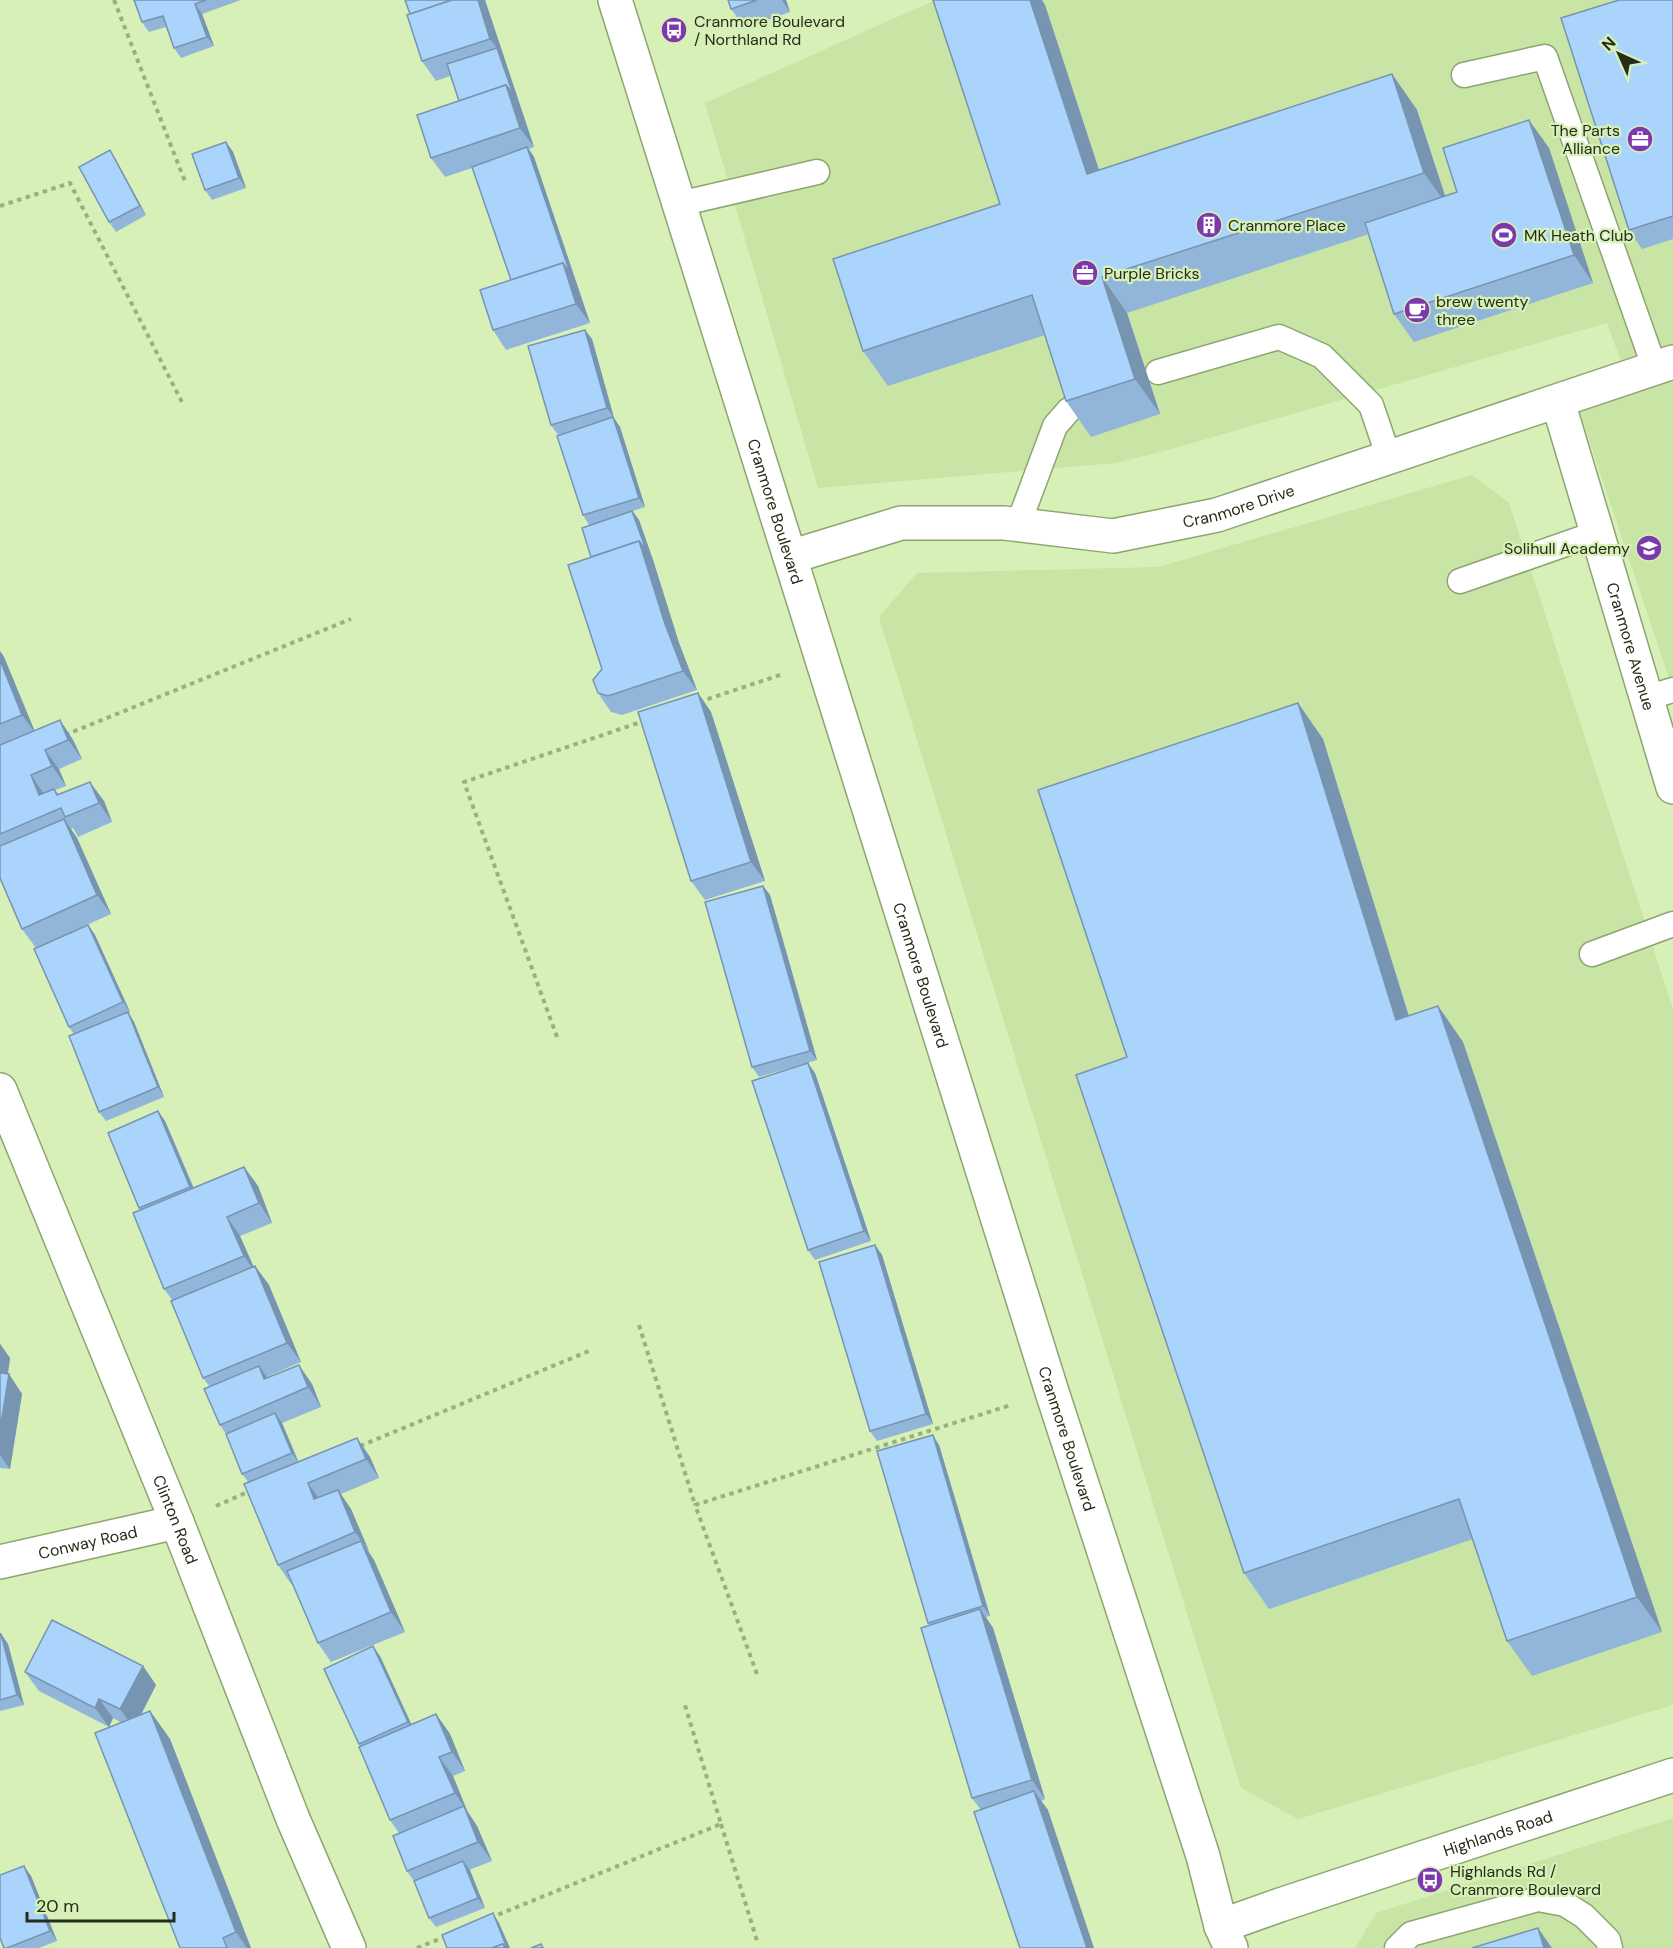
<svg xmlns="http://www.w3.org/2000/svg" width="1673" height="1948" viewBox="0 0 1673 1948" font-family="'DM Sans',sans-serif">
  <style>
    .built { fill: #c8e5a6 }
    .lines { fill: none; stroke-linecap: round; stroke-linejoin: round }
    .lane-casing { stroke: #8da570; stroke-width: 27 }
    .street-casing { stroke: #8da570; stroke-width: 36 }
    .secondary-casing { stroke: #8da570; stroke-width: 36 }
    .path { stroke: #9baf83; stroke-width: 4; stroke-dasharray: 4.5 4.5; stroke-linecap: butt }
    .lane { stroke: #fff; stroke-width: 24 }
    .street { stroke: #fff; stroke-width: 33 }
    .secondary { stroke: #fff; stroke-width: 33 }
    .wall { fill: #92b6d9 }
    .shaded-wall { fill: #7794b0 }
    .building { fill: #aad4fc; stroke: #7794b0; stroke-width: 1.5 }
    .labels { text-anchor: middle; stroke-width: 4.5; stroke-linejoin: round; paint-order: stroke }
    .poi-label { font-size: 16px; fill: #242d18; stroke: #d6f0b8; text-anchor: start }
    .street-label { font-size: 16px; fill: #242d18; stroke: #d6f0b8 }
  </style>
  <rect width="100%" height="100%" fill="#d6f0b8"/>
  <!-- built -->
  <g class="built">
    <polygon points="935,0 1673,0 1673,690 1578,407 1631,389 1607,323 1172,449 1116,463 818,488 705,103"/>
    <polygon points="1472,475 1509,503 1673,1009 1673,1705 1298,1819 1241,1788 879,617 917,573 1158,567"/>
    <polygon points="1673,1818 1673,1948 1355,1948 1376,1913"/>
  </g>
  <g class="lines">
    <defs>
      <g id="lane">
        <polyline points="1464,75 1545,57 1655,369"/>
        <polyline points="679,204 817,172"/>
        <polyline points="1158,372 1279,337 1322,356 1371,405 1389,458"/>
        <polyline points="1018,525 1055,426 1069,410"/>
        <polyline points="1460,581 1597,533"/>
        <polyline points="1646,698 1673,690"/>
        <polyline points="1592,954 1673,924"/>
        <polyline points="1397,1948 1411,1934 1538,1899 1565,1904 1584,1916 1608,1940 1610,1948"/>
      </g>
      <g id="street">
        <path id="s1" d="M1558 402 1673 787"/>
        <path id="s2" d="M790 557 901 523H1004L1113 536 1217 515 1673 362"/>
        <path id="s3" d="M0 1090 177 1522 293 1819 349 1948"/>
        <path id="s4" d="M0 1562 177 1522"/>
      </g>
      <g id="secondary">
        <path id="s5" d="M615 0 1052 1392 1203 1856 1221 1926 1231 1948"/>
        <path id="s6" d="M1221 1926 1280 1905 1673 1775"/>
      </g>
    </defs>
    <!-- lane casing -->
    <use href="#lane" class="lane-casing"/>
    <!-- street casing -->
    <use href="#street" class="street-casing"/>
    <!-- secondary casing -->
    <use href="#secondary" class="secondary-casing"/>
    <!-- path -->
    <g class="path">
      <polyline points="114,0 186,184"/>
      <polyline points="0,206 70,183 184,406"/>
      <polyline points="699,702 783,674"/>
      <polyline points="65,735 351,619"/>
      <polyline points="557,1037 464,782 644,721"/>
      <polyline points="639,1325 695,1505"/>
      <polyline points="360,1446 589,1351"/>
      <polyline points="216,1506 250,1491"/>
      <polyline points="757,1674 695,1505 1011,1405"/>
      <polyline points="721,1824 758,1944"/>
      <polyline points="490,1918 721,1824 684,1702"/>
      <polyline points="417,1948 447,1936"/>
    </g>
    <!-- lane -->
    <use href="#lane" class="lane"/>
    <!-- street -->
    <use href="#street" class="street"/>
    <!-- secondary -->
    <use href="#secondary" class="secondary"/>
  </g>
  <!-- wall -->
  <g class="wall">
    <polygon points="134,0 241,0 202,14 214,46 181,58 174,48 166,27 149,32 142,22"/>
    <polygon points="485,0 534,147 529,149 534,157 590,323 506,350 493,330 511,280 472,168 445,177 431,158 459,101 450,76 436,81 422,61 410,14"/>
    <polygon points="728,0 786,0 790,12 745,28 731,9"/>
    <polygon points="1673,0 1673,239 1642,249 1629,230"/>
    <polygon points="1045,5 1099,170 1392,74 1417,110 1445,196 1457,192 1549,148 1593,283 1414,342 1394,314 1369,234 1127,313 1160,414 1091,437 1066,401 1045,335 888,386 863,351 1000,204"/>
    <polygon points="226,142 233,152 246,188 212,200 205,190"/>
    <polygon points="116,160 146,215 116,232 109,222"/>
    <polygon points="592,339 614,418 620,427 645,507 633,511 639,520 653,560 679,643 697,690 622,715 611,712 598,693 602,669 591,557 589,525 583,515 587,426 558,435 551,425"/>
    <polygon points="0,651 4,657 34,731 60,720 73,740 82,759 59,769 66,786 55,790 59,795 104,801 112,822 78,837 73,828 71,829 77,838 111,914 36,948 22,929 0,878"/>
    <polygon points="698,693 711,712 765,881 705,900 691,881"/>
    <polygon points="1298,703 1323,739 1409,1016 1438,1006 1463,1042 1662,1632 1532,1676 1507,1641 1473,1539 1269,1609 1244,1573 1127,1057"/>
    <polygon points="763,886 770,895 817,1060 759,1077 752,1067"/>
    <polygon points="88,925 95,935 130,1012 128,1013 134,1022 164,1097 106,1121 99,1112 74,1034 69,1027"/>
    <polygon points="815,1073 871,1241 815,1260 808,1250"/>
    <polygon points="158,1111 165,1121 194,1188 244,1167 258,1186 272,1223 240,1236 254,1267 255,1266 269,1285 301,1362 266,1377 267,1378 312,1384 321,1407 282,1423 298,1462 357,1438 370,1457 379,1478 341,1494 351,1509 369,1552 374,1560 405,1632 331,1662 318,1643 292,1583 291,1584 278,1565 249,1483 242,1474 226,1434 220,1425 210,1387 203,1378 173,1301 164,1289 141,1210 139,1208"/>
    <polygon points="875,1245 882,1255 933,1424 877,1441 870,1431"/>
    <polygon points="0,1344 10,1358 8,1374 22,1394 10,1469 0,1468"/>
    <polygon points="939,1445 990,1616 986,1617 993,1628 1045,1799 1041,1801 1048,1810 981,1810 972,1798 929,1625 928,1623"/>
    <polygon points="0,1634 1,1634 8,1644 24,1705 0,1711"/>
    <polygon points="380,1656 411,1725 436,1714 450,1734 465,1771 453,1776 468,1813 477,1826 492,1861 469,1870 485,1908 436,1927 429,1918 414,1881 407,1871 399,1833 390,1820 359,1744"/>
    <polygon points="143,1666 156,1685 141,1715 150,1711 170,1739 251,1948 180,1948 122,1723 113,1718 109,1727 39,1691 25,1672"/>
    <polygon points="31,1876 57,1941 39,1948 4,1948"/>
  </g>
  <!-- shaded-wall -->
  <g class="shaded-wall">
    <polygon points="478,0 485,0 534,147 520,128 506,85 497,48 490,39"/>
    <polygon points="782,0 786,0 790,12"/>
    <polygon points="1030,0 1042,0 1045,5 1112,210 1087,174"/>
    <polygon points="195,4 202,14 214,46 207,37"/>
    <polygon points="1392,74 1417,110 1449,208 1424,173"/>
    <polygon points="1529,120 1549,148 1593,283 1574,255"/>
    <polygon points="226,142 233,152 246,188 239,178"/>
    <polygon points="527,147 534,157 590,323 576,304"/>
    <polygon points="110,150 116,160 146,215 140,206"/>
    <polygon points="1102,277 1127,313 1160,414 1135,379"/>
    <polygon points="585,330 592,339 614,418 607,408"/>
    <polygon points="613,417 620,427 645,507 639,498"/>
    <polygon points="632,511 639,520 653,560 679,643 697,690 683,671 665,624 639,541"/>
    <polygon points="0,651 4,657 36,734 22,715 0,660"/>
    <polygon points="698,693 711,712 765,881 751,862"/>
    <polygon points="1298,703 1323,739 1421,1056 1396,1020"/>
    <polygon points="60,720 73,740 82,759 68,740"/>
    <polygon points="45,750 59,769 66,786 52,766"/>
    <polygon points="31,775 44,794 52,814 39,795"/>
    <polygon points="90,782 104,801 112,822 99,803"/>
    <polygon points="64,819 77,838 111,914 97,895"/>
    <polygon points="763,886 770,895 817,1060 810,1051"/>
    <polygon points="88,925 95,935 130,1012 123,1002"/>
    <polygon points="1438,1006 1463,1042 1662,1632 1637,1597"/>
    <polygon points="128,1012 134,1022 164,1097 158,1087"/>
    <polygon points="808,1063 815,1073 871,1241 864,1231"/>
    <polygon points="158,1111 165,1121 197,1197 190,1187"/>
    <polygon points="244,1167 258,1186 272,1223 259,1203"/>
    <polygon points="227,1217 240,1236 257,1275 244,1256"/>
    <polygon points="875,1245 882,1255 933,1424 926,1414"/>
    <polygon points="255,1266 269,1285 301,1362 287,1343"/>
    <polygon points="0,1344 10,1358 5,1391 0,1384"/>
    <polygon points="299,1365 312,1384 321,1407 308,1387"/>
    <polygon points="259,1366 273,1386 264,1379"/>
    <polygon points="9,1374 22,1394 10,1469 0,1455 0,1430"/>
    <polygon points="275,1413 282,1423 299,1463 292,1453"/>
    <polygon points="933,1435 939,1445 990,1616 983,1606"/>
    <polygon points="357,1438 370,1457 379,1478 366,1459"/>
    <polygon points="308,1483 322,1503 314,1499"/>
    <polygon points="338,1490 351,1509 369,1551 355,1532"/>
    <polygon points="361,1541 374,1560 405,1632 391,1612"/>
    <polygon points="980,1609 993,1628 1045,1799 1032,1780"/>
    <polygon points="1,1634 8,1644 24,1705 17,1695"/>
    <polygon points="373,1646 380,1656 415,1732 408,1722"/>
    <polygon points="143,1666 156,1685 134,1728 120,1709"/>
    <polygon points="99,1699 113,1718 109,1727 95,1708"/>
    <polygon points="150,1711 170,1739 251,1948 247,1948 236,1932"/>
    <polygon points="436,1714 450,1734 465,1771 452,1752"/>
    <polygon points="439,1757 453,1776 468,1813 455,1793"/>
    <polygon points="1034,1791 1048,1810 1094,1948 1087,1948"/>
    <polygon points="464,1806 477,1826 492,1861 478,1842"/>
    <polygon points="463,1861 470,1870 485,1908 478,1898"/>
    <polygon points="24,1866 31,1876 57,1941 50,1931"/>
    <polygon points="493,1913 499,1923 510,1948 507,1948"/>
    <polygon points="1538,1928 1552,1948 1544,1948"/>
  </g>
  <!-- building -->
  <g class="building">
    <polygon points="134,0 206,0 195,4 207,37 174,48 163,16 142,22"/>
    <polygon points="405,0 452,0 410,14"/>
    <polygon points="452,0 478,0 490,39 422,61 407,15"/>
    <polygon points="728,0 757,0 731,9"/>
    <polygon points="933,0 1030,0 1087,174 1392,74 1424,173 1102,277 1135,379 1066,401 1032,295 863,351 833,259 1000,204"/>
    <polygon points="1619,0 1673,0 1673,216 1629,230 1561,18"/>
    <polygon points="497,48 513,94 506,85 459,101 447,64"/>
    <polygon points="506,85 520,128 431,158 417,115"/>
    <polygon points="1529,120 1574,255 1394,314 1365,223 1457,192 1443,148"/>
    <polygon points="226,142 239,178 205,190 192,154"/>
    <polygon points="527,147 570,273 563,263 511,280 472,167"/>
    <polygon points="110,150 140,206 109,222 79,167"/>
    <polygon points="563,263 576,304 493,330 480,290"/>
    <polygon points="585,330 607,408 551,425 528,346"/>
    <polygon points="613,417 639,498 583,515 557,436"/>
    <polygon points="632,511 646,550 639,541 591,557 582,528"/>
    <polygon points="639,541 665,624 683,671 608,696 598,693 593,680 602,669 568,565"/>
    <polygon points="0,660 22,715 0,724"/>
    <polygon points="698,693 751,862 691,881 638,712"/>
    <polygon points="1298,703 1396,1020 1438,1006 1637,1597 1507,1641 1459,1499 1244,1573 1076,1075 1127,1057 1038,790"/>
    <polygon points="60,720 68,740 45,750 52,766 31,775 39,795 54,789 57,795 90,782 99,803 65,817 61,808 0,834 0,745"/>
    <polygon points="64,819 97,895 22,929 0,878 0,846"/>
    <polygon points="763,886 810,1051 752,1067 705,902"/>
    <polygon points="88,925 123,1002 69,1027 34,949"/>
    <polygon points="128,1012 158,1087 99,1112 69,1036"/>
    <polygon points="808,1063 864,1231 808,1250 752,1081"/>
    <polygon points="158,1111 190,1187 139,1208 108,1133"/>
    <polygon points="244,1167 259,1203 227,1217 244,1256 164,1289 133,1213"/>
    <polygon points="875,1245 926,1414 870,1431 819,1262"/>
    <polygon points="255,1266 287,1343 203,1378 171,1301"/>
    <polygon points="299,1365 308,1387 220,1425 204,1389 259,1366 264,1379"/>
    <polygon points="0,1373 9,1374 0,1430"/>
    <polygon points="275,1413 292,1453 242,1474 226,1434"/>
    <polygon points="933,1435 983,1606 928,1623 877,1451"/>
    <polygon points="357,1438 366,1459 308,1483 314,1499 338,1490 355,1532 278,1565 244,1484"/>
    <polygon points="361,1541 391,1612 318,1643 287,1571"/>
    <polygon points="980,1609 1032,1780 972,1798 921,1628"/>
    <polygon points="52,1620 143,1666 120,1709 99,1699 95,1708 25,1672"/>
    <polygon points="0,1634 1,1634 17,1695 0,1700"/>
    <polygon points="373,1646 408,1722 359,1744 324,1669"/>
    <polygon points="150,1711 236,1932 223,1938 227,1948 180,1948 95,1733"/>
    <polygon points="436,1714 452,1752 439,1757 455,1793 390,1820 359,1747"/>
    <polygon points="1034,1791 1087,1948 1020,1948 974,1812"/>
    <polygon points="464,1806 478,1842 407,1871 393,1836"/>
    <polygon points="463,1861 478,1898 429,1918 414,1881"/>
    <polygon points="24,1866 50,1931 7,1948 4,1948 0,1938 0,1875"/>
    <polygon points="493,1913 507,1948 506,1948 503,1944 492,1948 447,1948 442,1935"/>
    <polygon points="1538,1928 1544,1948 1472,1948"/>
    <polygon points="503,1944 505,1948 492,1948"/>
    <polygon points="541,1944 543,1948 531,1948"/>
  </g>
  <!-- icons -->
  <defs>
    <symbol id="bus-disc" viewBox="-11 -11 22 22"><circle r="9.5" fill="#7d38ac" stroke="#d6f0b8"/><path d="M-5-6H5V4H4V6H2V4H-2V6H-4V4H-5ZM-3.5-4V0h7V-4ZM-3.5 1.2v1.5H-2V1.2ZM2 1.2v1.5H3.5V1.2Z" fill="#fff"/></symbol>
    <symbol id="office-disc" viewBox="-11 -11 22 22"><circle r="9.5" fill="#7d38ac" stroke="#d6f0b8"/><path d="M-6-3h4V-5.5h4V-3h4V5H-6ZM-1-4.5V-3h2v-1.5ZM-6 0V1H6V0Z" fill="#fff"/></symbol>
    <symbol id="building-disc" viewBox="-11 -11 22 22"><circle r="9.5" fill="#7d38ac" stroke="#d6f0b8"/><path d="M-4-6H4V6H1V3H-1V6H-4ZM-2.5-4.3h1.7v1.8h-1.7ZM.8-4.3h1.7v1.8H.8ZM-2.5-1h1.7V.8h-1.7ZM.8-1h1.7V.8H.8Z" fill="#fff"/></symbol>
    <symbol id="stadium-disc" viewBox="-11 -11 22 22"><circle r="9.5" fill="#7d38ac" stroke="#d6f0b8"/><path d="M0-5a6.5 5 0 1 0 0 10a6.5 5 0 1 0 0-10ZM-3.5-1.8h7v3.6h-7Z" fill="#fff"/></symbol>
    <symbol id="cafe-disc" viewBox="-11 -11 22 22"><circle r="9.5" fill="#7d38ac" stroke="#d6f0b8"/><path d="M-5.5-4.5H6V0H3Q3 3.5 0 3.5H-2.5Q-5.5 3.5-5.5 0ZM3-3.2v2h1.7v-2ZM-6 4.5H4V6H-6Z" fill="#fff"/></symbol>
    <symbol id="school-disc" viewBox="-11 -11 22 22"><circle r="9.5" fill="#7d38ac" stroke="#d6f0b8"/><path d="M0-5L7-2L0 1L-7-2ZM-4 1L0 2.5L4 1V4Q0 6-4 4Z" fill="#fff"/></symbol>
  </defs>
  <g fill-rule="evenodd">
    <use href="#bus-disc" x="659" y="15" width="30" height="30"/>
    <use href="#office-disc" x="1625" y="124" width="30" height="30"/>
    <use href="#building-disc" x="1194" y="210" width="30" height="30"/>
    <use href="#stadium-disc" x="1489" y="220" width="30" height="30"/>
    <use href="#office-disc" x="1070" y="258" width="30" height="30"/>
    <use href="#cafe-disc" x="1402" y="295" width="30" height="30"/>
    <use href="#school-disc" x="1634" y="533" width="30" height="30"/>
    <use href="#bus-disc" x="1415" y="1865" width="30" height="30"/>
  </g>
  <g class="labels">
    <!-- poi labels -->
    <g class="poi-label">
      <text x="694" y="27">Cranmore Boulevard<tspan x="694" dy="18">/ Northland Rd</tspan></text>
      <text x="1620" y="136" text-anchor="end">The Parts<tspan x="1620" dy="18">Alliance</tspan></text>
      <text x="1228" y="231">Cranmore Place</text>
      <text x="1524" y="241">MK Heath Club</text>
      <text x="1104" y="279">Purple Bricks</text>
      <text x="1436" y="307">brew twenty<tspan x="1436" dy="18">three</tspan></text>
      <text x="1630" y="554" text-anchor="end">Solihull Academy</text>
      <text x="1450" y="1877">Highlands Rd /<tspan x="1450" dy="18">Cranmore Boulevard</tspan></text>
    </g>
    <!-- street labels -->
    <g class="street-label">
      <text dy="6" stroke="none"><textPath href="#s2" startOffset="458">Cranmore Drive</textPath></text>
      <text dy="6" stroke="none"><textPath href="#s5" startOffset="536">Cranmore Boulevard</textPath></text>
      <text dy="6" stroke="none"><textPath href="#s1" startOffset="255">Cranmore Avenue</textPath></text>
      <text dy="6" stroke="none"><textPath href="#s5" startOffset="1022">Cranmore Boulevard</textPath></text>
      <text dy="6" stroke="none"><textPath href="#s5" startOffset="1508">Cranmore Boulevard</textPath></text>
      <text dy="6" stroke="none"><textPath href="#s3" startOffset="464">Clinton Road</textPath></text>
      <text dy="6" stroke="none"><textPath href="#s4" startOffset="90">Conway Road</textPath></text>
      <text dy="6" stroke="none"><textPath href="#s6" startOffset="292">Highlands Road</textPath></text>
    </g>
  </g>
  <!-- north arrow -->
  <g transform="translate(1619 54) rotate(315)" stroke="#d6f0b8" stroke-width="4.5" paint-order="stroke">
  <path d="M0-4.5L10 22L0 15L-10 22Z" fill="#242d18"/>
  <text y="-9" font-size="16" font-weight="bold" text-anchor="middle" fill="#242d18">N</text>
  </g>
  <!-- scale -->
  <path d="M27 1912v9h147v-9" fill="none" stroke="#242d18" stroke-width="3"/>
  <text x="36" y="1912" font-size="18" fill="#242d18" stroke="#d6f0b8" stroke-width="4.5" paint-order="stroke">20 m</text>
</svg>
